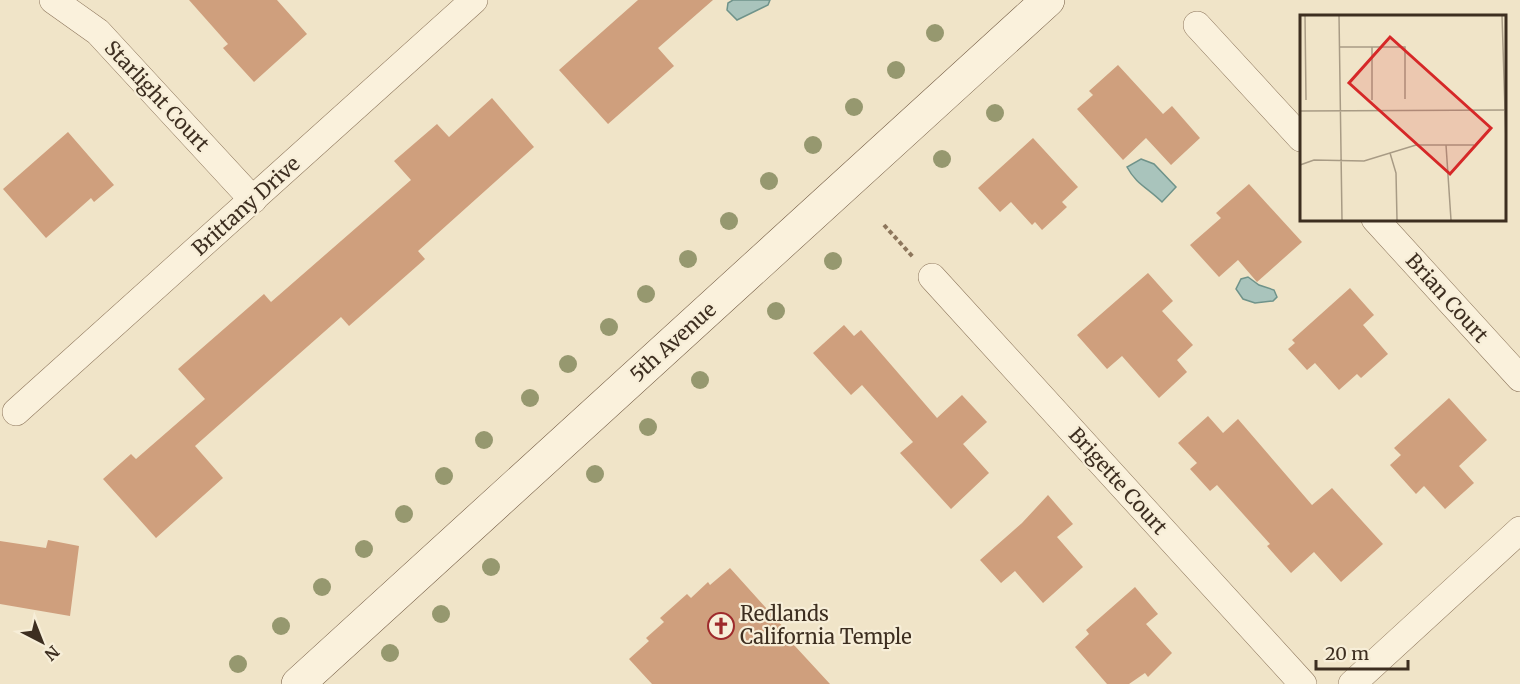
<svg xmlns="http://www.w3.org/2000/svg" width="1520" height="684" viewBox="0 0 1520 684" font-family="Merriweather,serif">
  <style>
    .water { fill: #a9c4bc; stroke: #6f938a; stroke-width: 1.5 }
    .building { fill: #cf9f7d }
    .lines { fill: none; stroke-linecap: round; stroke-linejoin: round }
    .street-casing { stroke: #8d765c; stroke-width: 28 }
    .secondary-casing { stroke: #6f573f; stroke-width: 34 }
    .path { stroke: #8d765c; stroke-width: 4; stroke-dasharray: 4.5 3; stroke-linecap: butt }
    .street { stroke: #faf1dc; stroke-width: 27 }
    .secondary { stroke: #faf1dc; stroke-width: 33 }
    .tree { fill: #96986f }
    .labels { text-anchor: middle; stroke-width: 4.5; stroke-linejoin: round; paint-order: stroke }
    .street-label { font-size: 20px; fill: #3d2e20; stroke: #f7eed8 }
    .poi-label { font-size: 20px; fill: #3d2e20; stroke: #f7eed8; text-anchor: start }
    .inset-road { fill: none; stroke: #a89b85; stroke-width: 1.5 }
    .view { fill: #d62828; fill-opacity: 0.15; stroke: #d62828; stroke-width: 3 }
    .inset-edge { fill: none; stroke: #3d2e20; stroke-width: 3 }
  </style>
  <rect width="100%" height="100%" fill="#f0e4c8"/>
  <!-- water -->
  <g class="water">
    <polygon points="733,0 770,0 768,5 737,20 727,10 728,3"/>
    <path d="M1141 159 1154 164 1176 187 1162 202C1148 188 1136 184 1127 167Z"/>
    <polygon points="1248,277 1259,285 1274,290 1277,297 1273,301 1255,303 1243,299 1236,289 1241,279"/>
  </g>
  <!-- building -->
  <g class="building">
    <polygon points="189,0 277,0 307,34 254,82 223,48 228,44"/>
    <polygon points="638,0 713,0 658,48 674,66 608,124 559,70"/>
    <polygon points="1118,65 1163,114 1172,106 1200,138 1171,165 1146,138 1123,160 1077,109 1093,95 1089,91"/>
    <polygon points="492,98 534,147 418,251 425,259 349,326 341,317 195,446 223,478 156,538 103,479 131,454 136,459 205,399 178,369 264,294 271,302 411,180 394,161 437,124 449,137"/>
    <polygon points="68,132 114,185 94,202 91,198 46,238 3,189"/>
    <polygon points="1033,138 1078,187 1062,202 1067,207 1042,230 1035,222 1032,225 1011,202 1000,212 978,188"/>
    <polygon points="1249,184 1302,242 1257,282 1238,260 1219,277 1190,245 1221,218 1216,213"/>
    <polygon points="1148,273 1173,301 1162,311 1193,345 1177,360 1187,372 1159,398 1122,356 1107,369 1077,335"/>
    <polygon points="1350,288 1374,315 1363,325 1388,354 1361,378 1357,374 1339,390 1315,363 1307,370 1288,349 1295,343 1292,340"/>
    <polygon points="844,325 854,336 861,330 937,418 962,395 987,422 963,444 989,473 951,509 900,453 913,442 862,385 851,395 813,353"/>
    <polygon points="1449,398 1487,440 1459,466 1474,483 1445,509 1424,486 1416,494 1390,465 1401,455 1394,448"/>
    <polygon points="1208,416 1223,433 1238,419 1312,505 1332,488 1383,544 1341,582 1314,552 1291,573 1267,546 1270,544 1217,485 1210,491 1190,469 1197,463 1178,443"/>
    <polygon points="1048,495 1073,524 1057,537 1083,567 1043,603 1015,571 1001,583 980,560 1022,523"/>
    <polygon points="48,540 79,546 70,616 0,604 0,541 46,548"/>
    <polygon points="730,568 785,629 782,632 830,684 652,684 629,659 649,641 646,638 664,622 660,618 687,594 691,598 708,582 710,585"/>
    <polygon points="1135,587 1158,614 1146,624 1172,653 1148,677 1145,673 1129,684 1107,684 1075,647 1089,634 1086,630"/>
  </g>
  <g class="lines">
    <defs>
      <g id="street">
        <polyline points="53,0 98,32 253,200"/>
        <polyline points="1197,25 1301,138"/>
        <polyline points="1375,219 1520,378"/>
        <polyline points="932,277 1303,684"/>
        <polyline points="16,412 474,0"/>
        <polyline points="1352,684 1520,530"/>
      </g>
      <polyline id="secondary" points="298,684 1048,0"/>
    </defs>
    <!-- street casing -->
    <use href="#street" class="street-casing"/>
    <!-- secondary casing -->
    <use href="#secondary" class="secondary-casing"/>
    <!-- path -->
    <polyline class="path" points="884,225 913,257"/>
    <!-- street -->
    <use href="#street" class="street"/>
    <!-- secondary -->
    <use href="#secondary" class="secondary"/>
  </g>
  <!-- trees -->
  <g class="tree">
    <circle cx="935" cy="33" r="9"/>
    <circle cx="896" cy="70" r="9"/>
    <circle cx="854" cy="107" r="9"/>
    <circle cx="995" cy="113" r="9"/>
    <circle cx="813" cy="145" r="9"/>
    <circle cx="942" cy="159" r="9"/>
    <circle cx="769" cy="181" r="9"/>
    <circle cx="729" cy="221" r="9"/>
    <circle cx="688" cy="259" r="9"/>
    <circle cx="833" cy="261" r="9"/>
    <circle cx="646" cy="294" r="9"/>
    <circle cx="776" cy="311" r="9"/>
    <circle cx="609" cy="327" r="9"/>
    <circle cx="568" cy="364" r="9"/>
    <circle cx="700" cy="380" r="9"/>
    <circle cx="530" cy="398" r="9"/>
    <circle cx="648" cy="427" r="9"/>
    <circle cx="484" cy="440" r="9"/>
    <circle cx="595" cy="474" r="9"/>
    <circle cx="444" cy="476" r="9"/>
    <circle cx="404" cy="514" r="9"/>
    <circle cx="364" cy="549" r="9"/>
    <circle cx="491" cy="567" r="9"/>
    <circle cx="322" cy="587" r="9"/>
    <circle cx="441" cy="614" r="9"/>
    <circle cx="281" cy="626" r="9"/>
    <circle cx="390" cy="653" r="9"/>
    <circle cx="238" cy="664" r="9"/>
  </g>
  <!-- icons -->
  <defs>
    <symbol id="church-ring" viewBox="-11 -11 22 22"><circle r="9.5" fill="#f7eed8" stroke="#9e2a2b" stroke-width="1.5"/><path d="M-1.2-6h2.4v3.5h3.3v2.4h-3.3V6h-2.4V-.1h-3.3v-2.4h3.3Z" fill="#9e2a2b"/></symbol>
  </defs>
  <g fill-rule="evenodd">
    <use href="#church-ring" x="706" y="611" width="30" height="30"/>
  </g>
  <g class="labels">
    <!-- street labels -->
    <g class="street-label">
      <text transform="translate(157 96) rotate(47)" y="7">Starlight Court</text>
      <text transform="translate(246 206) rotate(-42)" y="7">Brittany Drive</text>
      <text transform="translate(1447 298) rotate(48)" y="7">Brian Court</text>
      <text transform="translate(673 342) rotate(-42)" y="7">5th Avenue</text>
      <text transform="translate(1118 481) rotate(48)" y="7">Brigette Court</text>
    </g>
    <!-- poi labels -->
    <g class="poi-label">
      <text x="740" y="621">Redlands<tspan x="740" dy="23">California Temple</tspan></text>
    </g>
  </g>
  <!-- overview -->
  <g transform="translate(1300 15)">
    <rect width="206" height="206" fill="#f0e4c8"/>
    <path class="inset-road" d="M5 0 6 85M39 0 42 205M202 0 206 127M39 32H105V84M72 32V85M0 96 206 95M146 130 151 205M90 138 96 158 97 205M0 150 14 145 64 146 116 130H174"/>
    <path class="view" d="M90 22 191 113 150 159 49 68Z"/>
    <rect width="206" height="206" class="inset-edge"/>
  </g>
  <!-- north arrow -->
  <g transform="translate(42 642) rotate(138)" stroke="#f7eed8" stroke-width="4.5" paint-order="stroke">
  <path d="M0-4.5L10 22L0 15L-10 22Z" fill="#3d2e20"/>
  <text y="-9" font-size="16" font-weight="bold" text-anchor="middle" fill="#3d2e20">N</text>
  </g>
  <!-- scale -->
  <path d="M1316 660v9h92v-9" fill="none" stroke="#3d2e20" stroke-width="3"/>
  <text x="1325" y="660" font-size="18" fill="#3d2e20" stroke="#f7eed8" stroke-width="4.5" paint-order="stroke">20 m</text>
</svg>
